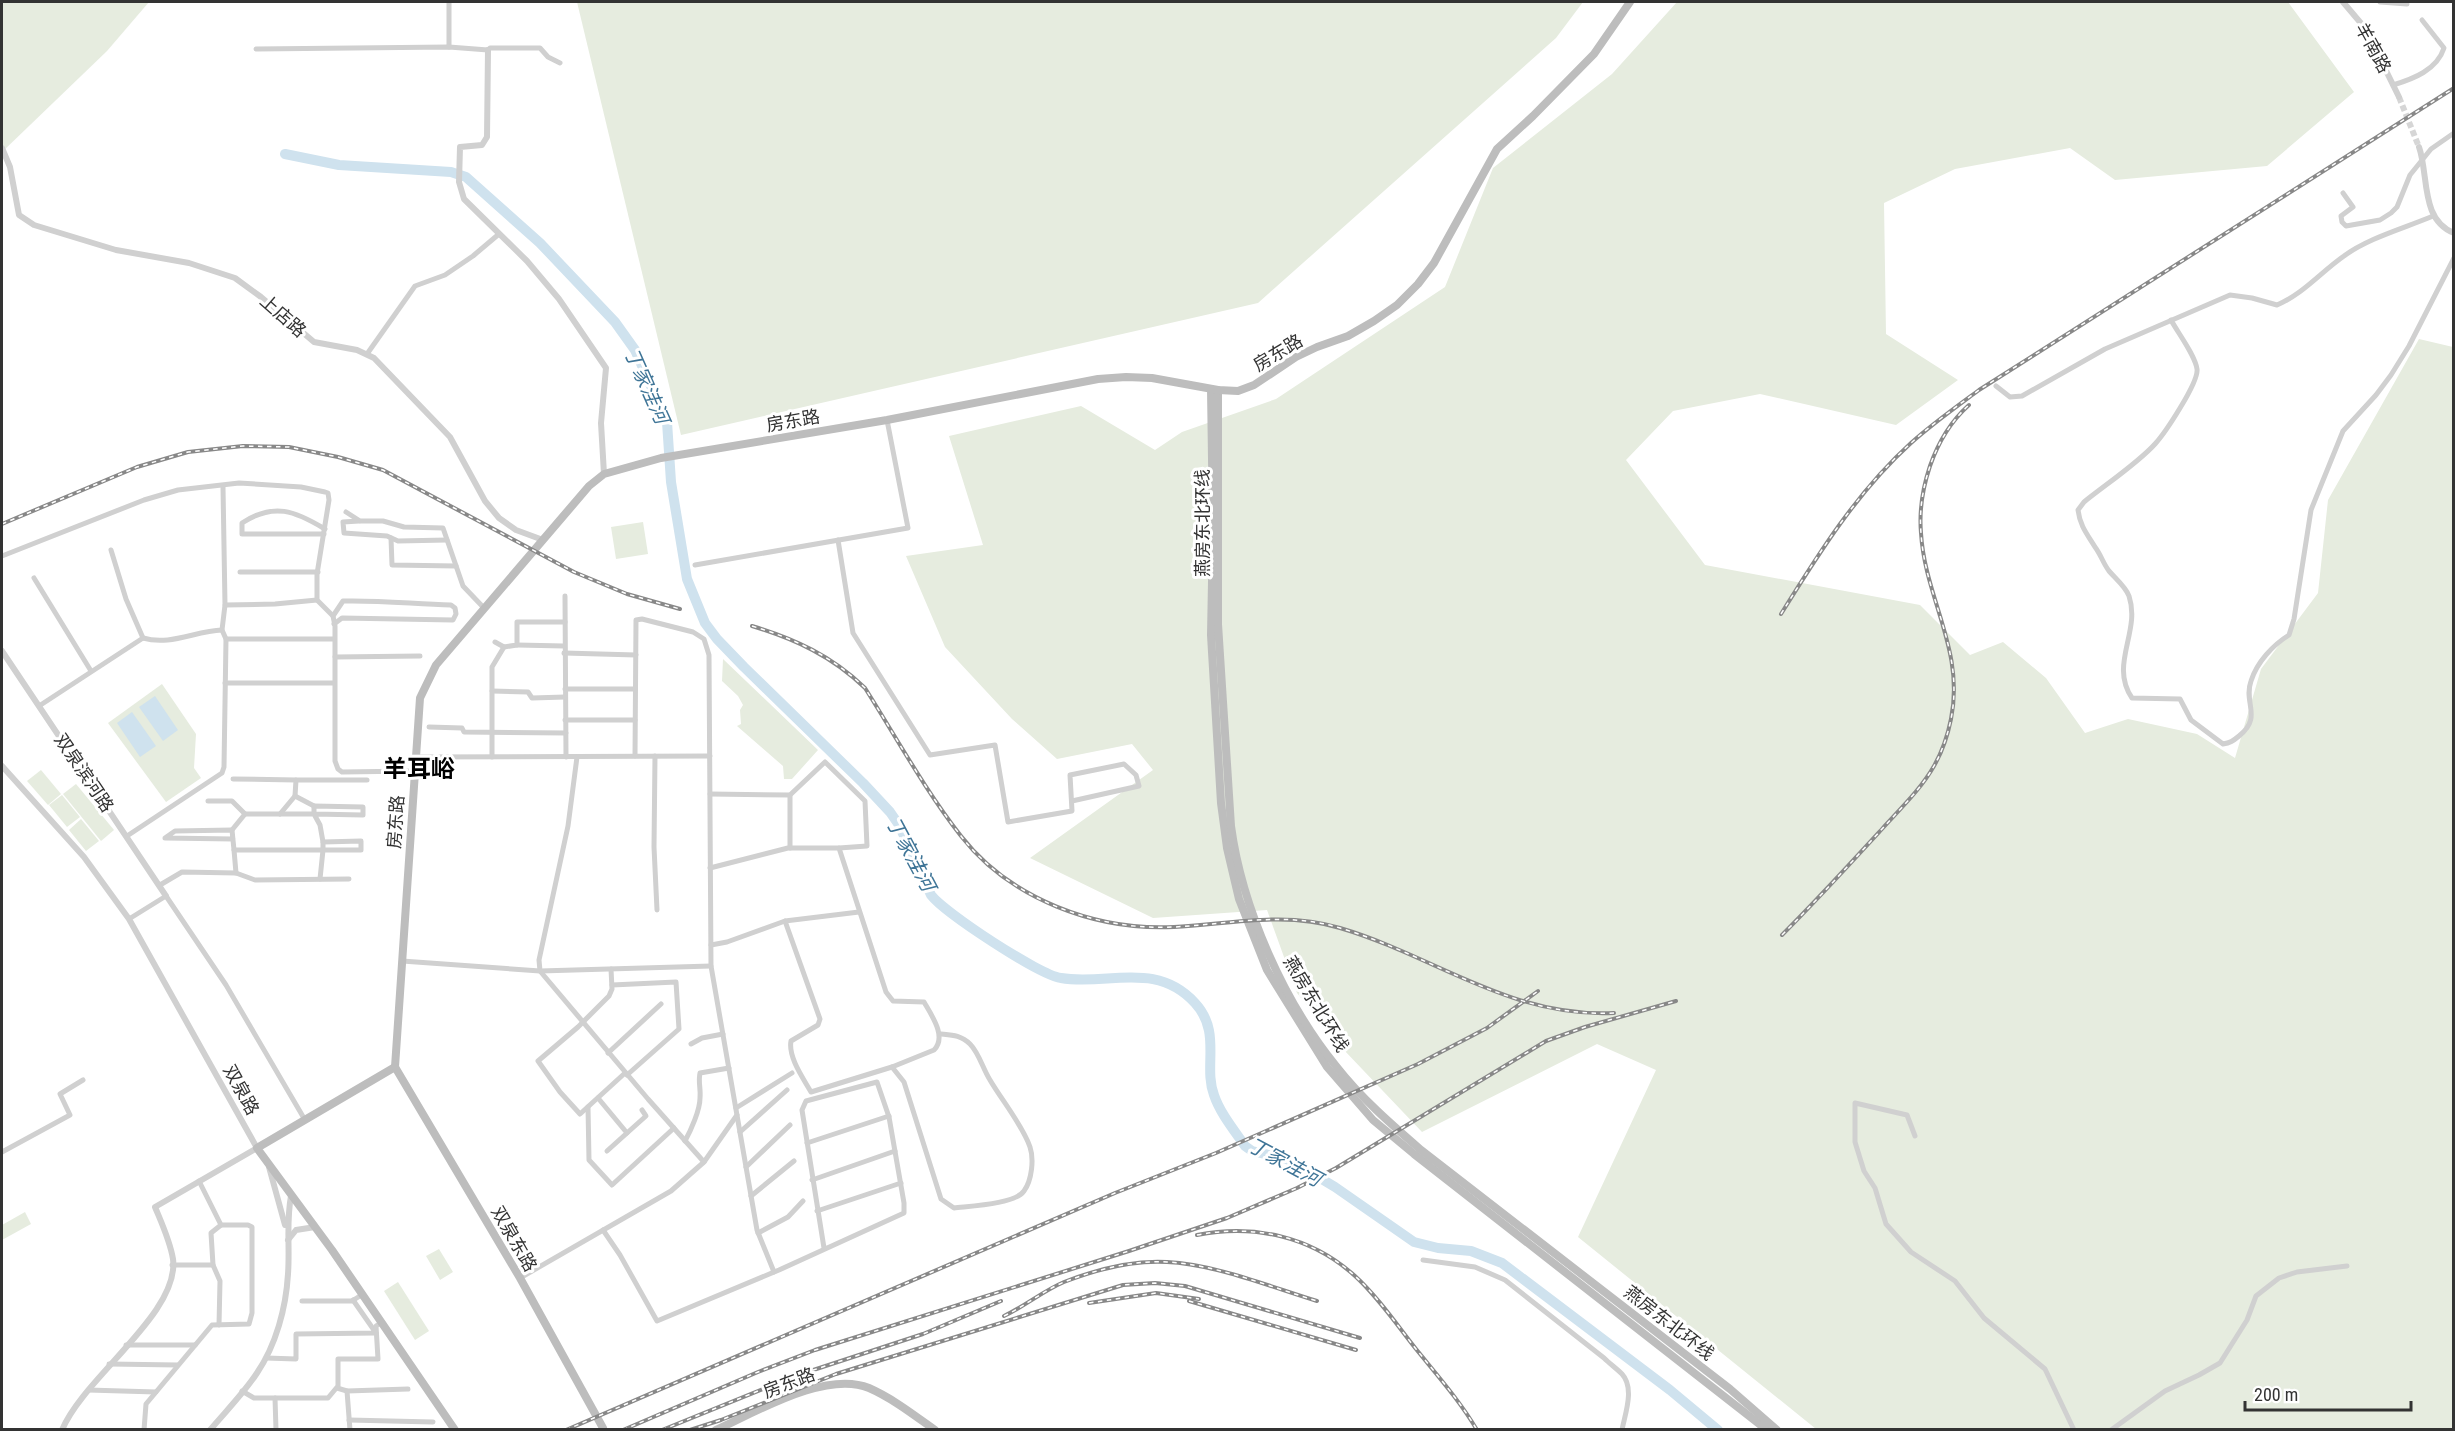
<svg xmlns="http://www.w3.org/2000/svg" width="2455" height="1431" viewBox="0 0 2455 1431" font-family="'Roboto Condensed','Noto Sans SC',sans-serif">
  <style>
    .green { fill: #e6ecdf }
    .water { fill: #cfe2ee }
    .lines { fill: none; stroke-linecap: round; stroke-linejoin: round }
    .river { stroke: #cfe2ee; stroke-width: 10 }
    .tertiary-tunnel { stroke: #d6d6d6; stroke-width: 6; stroke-dasharray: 6 3; stroke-linecap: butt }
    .minor { stroke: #d0d0d0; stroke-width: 5 }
    .tertiary { stroke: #d0d0d0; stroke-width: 6 }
    .secondary { stroke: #bdbdbd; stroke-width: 8 }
    .rail-casing { stroke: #888; stroke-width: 4 }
    .rail { stroke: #fff; stroke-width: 1.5; stroke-dasharray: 4.5; stroke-linecap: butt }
    .labels { text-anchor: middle; stroke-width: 6; stroke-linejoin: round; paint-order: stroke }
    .street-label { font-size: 18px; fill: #333; stroke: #fff }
    .water-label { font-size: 20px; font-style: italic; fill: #3f7597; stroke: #fff }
    .district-label { font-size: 24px; font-weight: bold; fill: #000; stroke: #fff }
  </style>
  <rect width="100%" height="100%" fill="#fff"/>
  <!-- green -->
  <g class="green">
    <polygon points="2,2 149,2 107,51 2,152"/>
    <polygon points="577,2 1583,2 1556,38 1258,303 681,435"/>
    <polygon points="1677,2 2288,2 2354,92 2267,166 2115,180 2070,148 1955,169 1884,203 1886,334 1958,380 1896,425 1760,394 1673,411 1626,460 1705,565 1920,605 1970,655 2003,642 2046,678 2085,733 2128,719 2197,734 2235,758 2261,669 2318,593 2328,500 2419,339 2453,347 2453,1429 1816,1429 1578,1237 1656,1070 1597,1044 1422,1132 1343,1049 1297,993 1267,910 1153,918 1030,858 1153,770 1132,744 1057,759 1012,719 945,647 906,556 983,545 949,436 1081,406 1155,450 1182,432 1276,399 1445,287 1493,168 1612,74"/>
    <polygon points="643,522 648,554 616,559 611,527"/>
    <polygon points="723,659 818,750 792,779 784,779 783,766 737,726 741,724 740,710 743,705 738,696 722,681"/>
    <polygon points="162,684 196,734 194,768 201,778 166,802 108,723"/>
    <polygon points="41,770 61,794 48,805 27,781"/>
    <polygon points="76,784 114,830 101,841 63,794"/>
    <polygon points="62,795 80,817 67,827 49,805"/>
    <polygon points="81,819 99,841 86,851 69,830"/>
    <polygon points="25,1212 31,1224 2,1240 2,1225"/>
    <polygon points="439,1249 453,1272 440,1280 426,1256"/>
    <polygon points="398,1282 429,1331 415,1340 384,1291"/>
  </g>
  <!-- water -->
  <g class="water">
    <polygon points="155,696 178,730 163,741 139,707"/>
    <polygon points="132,712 156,746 140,757 117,723"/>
  </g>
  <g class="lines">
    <!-- river -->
    <path class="river" d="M285 154 339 165 451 172 466 177 540 243 615 322 635 350 667 422 671 482 687 579 705 623 717 639 744 667 863 783 890 812 899 825 931 895C945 913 1039 975 1061 978 1107 986 1156 960 1195 1003 1222 1032 1203 1066 1214 1095 1220 1113 1234 1130 1245 1146L1252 1151 1287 1159 1300 1166 1335 1187 1414 1242 1438 1248 1471 1251 1502 1263 1670 1390 1718 1430"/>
    <!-- tertiary-tunnel -->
    <polyline class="tertiary-tunnel" points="2399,97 2419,147"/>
    <!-- minor -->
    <g class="minor">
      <polyline points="449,2 449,47"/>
      <polyline points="2380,2 2407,4"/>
      <polyline points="256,49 449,47 488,50 490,48 540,48 548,57 560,63"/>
      <path d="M2393 85C2413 79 2437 70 2444 48L2422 20"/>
      <polyline points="2343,193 2353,207 2341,216 2342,222 2346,226 2380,220 2391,213 2397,207 2410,175 2431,149 2454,133"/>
      <path d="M2171 320C2178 333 2195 355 2197 369 2199 382 2165 433 2155 444 2138 463 2105 485 2084 502L2078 510C2080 526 2087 534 2095 547 2101 555 2103 563 2109 571 2115 578 2126 587 2129 596 2141 632 2109 664 2132 698L2180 699 2191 720 2223 744C2230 743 2233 741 2239 736 2263 717 2243 703 2251 681 2257 662 2273 645 2289 635L2294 619 2311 510 2343 431 2376 395 2391 375 2409 346 2454 258"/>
      <polyline points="367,354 415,286 445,275 473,256 499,234"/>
      <path d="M1996 386 2010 397 2022 396 2105 349 2230 295 2252 298 2277 305C2303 294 2321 272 2344 256 2368 238 2405 228 2433 216"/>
      <polyline points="346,512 360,521 383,521 404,527 443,528 463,586 484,608"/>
      <polyline points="359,521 343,522 344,533 387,536 398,541 447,540"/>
      <path d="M324 534H242V523C274 502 295 511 325 529"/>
      <polyline points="391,538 392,565 456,566"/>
      <polyline points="838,540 853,633 930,755 995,745 1008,822 1072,811 1070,775 1124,764 1136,775 1139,786 1072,801"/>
      <path d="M111 550 126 599 143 638C170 646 195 631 222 630"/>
      <polyline points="2,556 144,500 178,490 239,483 301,487 325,492 328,493 329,500 317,574 317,600 333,616 335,626 335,761 338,769 342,772 414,771"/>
      <polyline points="695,565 908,528 887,420"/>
      <polyline points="240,572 318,572"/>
      <polyline points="34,578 91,671"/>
      <polyline points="565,596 566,757"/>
      <polyline points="225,605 275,604 317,600"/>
      <path d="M333 616 343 601C380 600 414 604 451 605L455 608 456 614 453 620 342 618 334 624"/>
      <polyline points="226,639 334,639"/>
      <polyline points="517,645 564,646"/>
      <polyline points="504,647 517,645 517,622 565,622"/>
      <polyline points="564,653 636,655"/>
      <polyline points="335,657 420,656"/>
      <polyline points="225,683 334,683"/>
      <polyline points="565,689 635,689"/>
      <polyline points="492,691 528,692 532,698 565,697"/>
      <polyline points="39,706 143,638"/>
      <polyline points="565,720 635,720"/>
      <polyline points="429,727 462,728 464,732 566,733"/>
      <polyline points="635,756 636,620 642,619 693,632 704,639 709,655 711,966 757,1230 774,1272"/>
      <polyline points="655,756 654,847 657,910"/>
      <polyline points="415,757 710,756"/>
      <polyline points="492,757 492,667 504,647 495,642"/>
      <polyline points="577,757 568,826 539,960 540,971 648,1099 704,1162"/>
      <polyline points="233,779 296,780 295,796 280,814"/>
      <polyline points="296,780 367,780"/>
      <polyline points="710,794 790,795 825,762 865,801 867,846 839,848"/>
      <polyline points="790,795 790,848"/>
      <polyline points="295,796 314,806"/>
      <polyline points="208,801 232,801 245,814 232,830"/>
      <polyline points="245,814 314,814 314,806 363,807 363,815 314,814 320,825 323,842"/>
      <polyline points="127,836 222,773 224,767 226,639 222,630 225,605 223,487"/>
      <polyline points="233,839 165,838 175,831 232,830 234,850"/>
      <path d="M710 868 788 848H839L886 992 893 1001 924 1002C932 1016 947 1037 934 1050L892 1067 811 1092C803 1078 788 1057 791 1041L818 1025 820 1019 785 921"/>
      <polyline points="236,873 234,850 323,850 323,842 361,841 361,850 323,850 320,879"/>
      <polyline points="160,885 182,872 236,873 255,880 349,879"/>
      <polyline points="129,919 166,896 226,985 305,1120"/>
      <polyline points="711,945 727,942 785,921 859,912"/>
      <polyline points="402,961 540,971 711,966"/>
      <polyline points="611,969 612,989 609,996 578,1027 538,1061 560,1092 580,1114 625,1073"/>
      <polyline points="612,985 676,982 679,1029 627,1075"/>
      <polyline points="691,1044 702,1038 723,1034"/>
      <polyline points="608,1053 661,1004"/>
      <path d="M892 1067 904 1082 941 1199 954 1208C970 1206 1015 1204 1024 1191 1032 1180 1034 1159 1030 1147 1023 1126 1001 1099 990 1080 983 1069 979 1053 970 1044 961 1035 952 1035 941 1034"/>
      <polyline points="598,1098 627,1133 607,1151"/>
      <polyline points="588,1107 589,1160 612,1185 674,1128"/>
      <polyline points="736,1108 792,1073"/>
      <polyline points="740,1132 787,1090"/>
      <polyline points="627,1133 646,1116 642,1110"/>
      <polyline points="1915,1136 1907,1115 1855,1103 1855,1142 1864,1171 1875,1188 1886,1224 1911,1252 1955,1281 1984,1318 2045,1369 2074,1430"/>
      <path d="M685 1141C691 1130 700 1110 700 1098 701 1089 698 1082 700 1073L729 1068"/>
      <polyline points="807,1143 889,1116"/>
      <polyline points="2,1152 70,1115 60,1094 83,1080"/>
      <polyline points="746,1167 790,1125"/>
      <polyline points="812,1180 895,1151"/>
      <polyline points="751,1196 794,1161"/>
      <polyline points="817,1211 901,1183"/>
      <polyline points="603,1230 620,1255 657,1321 779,1270 904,1213 904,1203 889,1117 877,1082 806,1101 802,1110 824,1248"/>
      <polyline points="758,1233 788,1217 803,1201"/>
      <path d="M1423 1260 1475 1267 1505 1280 1604 1358C1610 1364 1616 1368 1622 1374 1635 1388 1625 1414 1622 1430"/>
      <polyline points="172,1265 213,1265 211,1233 221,1225"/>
      <polyline points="213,1265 220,1281 219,1325"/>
      <polyline points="520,1278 671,1191 704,1162 737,1115"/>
      <polyline points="302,1301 352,1301 363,1294"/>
      <polyline points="126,1345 195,1345"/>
      <polyline points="266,1358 296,1359 296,1334 376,1333 353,1300"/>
      <polyline points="109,1364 178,1365"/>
      <polyline points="337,1388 347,1391 408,1389"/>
      <polyline points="88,1390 156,1392"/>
      <polyline points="242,1391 254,1398 328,1398 338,1386 338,1359 378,1359 376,1326 382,1322"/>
      <polyline points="347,1391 350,1430"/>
      <polyline points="275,1398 276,1430"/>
      <polyline points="349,1420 433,1422"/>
      <polyline points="144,1430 146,1404 212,1325 249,1324 252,1313 252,1227 248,1225 221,1225 199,1181"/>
      <polyline points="2111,1430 2165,1391 2199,1375 2220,1363 2247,1320 2256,1296 2279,1278 2297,1272 2347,1266"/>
    </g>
    <!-- tertiary -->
    <g class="tertiary">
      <polyline points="2343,2 2365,28 2399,97"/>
      <polyline points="488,50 487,137 482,145 460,147 459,182 464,199 527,261 559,299 606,368 601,423 604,474"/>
      <path d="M2419 147C2429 175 2420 220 2454 233"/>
      <polyline points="2,148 10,167 19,215 34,225 116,250 189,263 235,278 261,297 314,342 357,350 374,358 450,437 485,501 499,518 516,530 543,540"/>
      <polyline points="2,651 166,896"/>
      <path d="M2 766 84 857 129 919 257 1148 155 1207C162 1224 170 1241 173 1259 180 1313 84 1377 62 1430"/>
      <polyline points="269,1167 285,1225"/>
      <polyline points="288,1240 296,1230 315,1227"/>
      <path d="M210 1430C226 1411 244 1393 257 1373 276 1345 286 1308 288 1274 290 1247 286 1222 291 1196"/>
    </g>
    <!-- secondary -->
    <g class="secondary">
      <polyline points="1211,389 1213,528 1211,635 1221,803 1227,848 1239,899 1267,970 1327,1067 1373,1120 1414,1154 1767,1430"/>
      <path d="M1218 390V624L1231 826C1242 908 1284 1002 1336 1066 1361 1098 1391 1124 1421 1150L1730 1389 1777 1430"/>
      <polyline points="395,1067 420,698 436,665 589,486 604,474 661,458 887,420 1098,379 1126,377 1152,378 1218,390 1238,391 1254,385 1296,357 1317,347 1348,336 1374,321 1397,305 1418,284 1434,263 1497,149 1533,116 1594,54 1630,2"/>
      <polyline points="395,1067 257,1148 332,1250 455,1430"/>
      <polyline points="395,1067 520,1278 603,1428"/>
      <path d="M716 1430C756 1412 826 1370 869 1388 892 1398 914 1415 935 1430"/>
    </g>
    <defs>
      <g id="rail">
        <polyline points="2,524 137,467 188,452 243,446 289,447 338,457 383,470 574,572 627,594 680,609"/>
        <path d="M1781 614C1819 553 1857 492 1911 443 1932 424 1956 407 1979 390L2454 88"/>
        <path d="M752 626C795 639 832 656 865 688 896 737 925 790 961 836 1010 899 1096 931 1174 927 1230 924 1285 911 1340 928 1435 956 1510 1018 1614 1013"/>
        <path d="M1782 935C1817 900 1849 865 1882 829 1900 809 1921 789 1934 766 1942 752 1948 734 1951 719 1965 650 1925 599 1921 533 1919 510 1923 487 1930 466 1938 443 1951 421 1969 405"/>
        <path d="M1197 1235C1254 1224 1311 1236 1355 1276 1378 1297 1397 1325 1416 1349 1437 1375 1460 1401 1477 1430"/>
        <polyline points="1189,1301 1356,1350"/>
        <polyline points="1089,1303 1156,1293 1199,1299"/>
        <path d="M1004 1316C1025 1306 1043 1291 1064 1282 1095 1270 1133 1260 1167 1262 1214 1264 1271 1287 1317 1301"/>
        <polyline points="566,1430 1115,1193 1216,1153 1418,1064 1487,1028 1538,991"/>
        <polyline points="623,1430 758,1372 815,1350 1129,1251 1227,1218 1297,1188 1336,1168 1546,1041 1585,1027 1676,1001"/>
        <polyline points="662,1430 795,1376 923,1334 1001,1301"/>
        <polyline points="690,1430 721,1420 836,1374 1123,1285 1155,1283 1185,1286 1360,1338"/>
      </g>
    </defs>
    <!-- rail casing -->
    <use href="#rail" class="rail-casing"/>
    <!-- rail -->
    <use href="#rail" class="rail"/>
  </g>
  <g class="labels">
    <!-- street labels -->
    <g class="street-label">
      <text transform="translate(2373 48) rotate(61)" y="6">羊南路</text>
      <text transform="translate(283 316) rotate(41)" y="6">上店路</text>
      <text transform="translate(1278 353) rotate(-31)" y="6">房东路</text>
      <text transform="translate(793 421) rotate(-10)" y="6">房东路</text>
      <text transform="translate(1203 523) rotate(-90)" y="6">燕房东北环线</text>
      <text transform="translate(84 773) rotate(56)" y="6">双泉滨河路</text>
      <text transform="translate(396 822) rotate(-86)" y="6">房东路</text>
      <text transform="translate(1316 1004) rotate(59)" y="6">燕房东北环线</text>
      <text transform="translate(241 1090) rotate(61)" y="6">双泉路</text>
      <text transform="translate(514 1239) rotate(60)" y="6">双泉东路</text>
      <text transform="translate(1669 1323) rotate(38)" y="6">燕房东北环线</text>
      <text transform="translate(789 1383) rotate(-21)" y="6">房东路</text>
    </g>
    <!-- water labels -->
    <g class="water-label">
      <text transform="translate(647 386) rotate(66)" y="7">丁家洼河</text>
      <text transform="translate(911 854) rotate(62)" y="7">丁家洼河</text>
      <text transform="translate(1285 1162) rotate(28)" y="7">丁家洼河</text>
    </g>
    <!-- district labels -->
    <g class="district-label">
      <text x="419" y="777">羊耳峪</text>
    </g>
  </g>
  <!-- border -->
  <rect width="2455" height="1431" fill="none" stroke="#333333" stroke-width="6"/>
  <!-- scale -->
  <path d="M2245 1401v9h166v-9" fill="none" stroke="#333333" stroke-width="3"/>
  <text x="2254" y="1401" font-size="18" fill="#333333" stroke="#ffffff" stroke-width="4.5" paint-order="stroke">200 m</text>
</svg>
